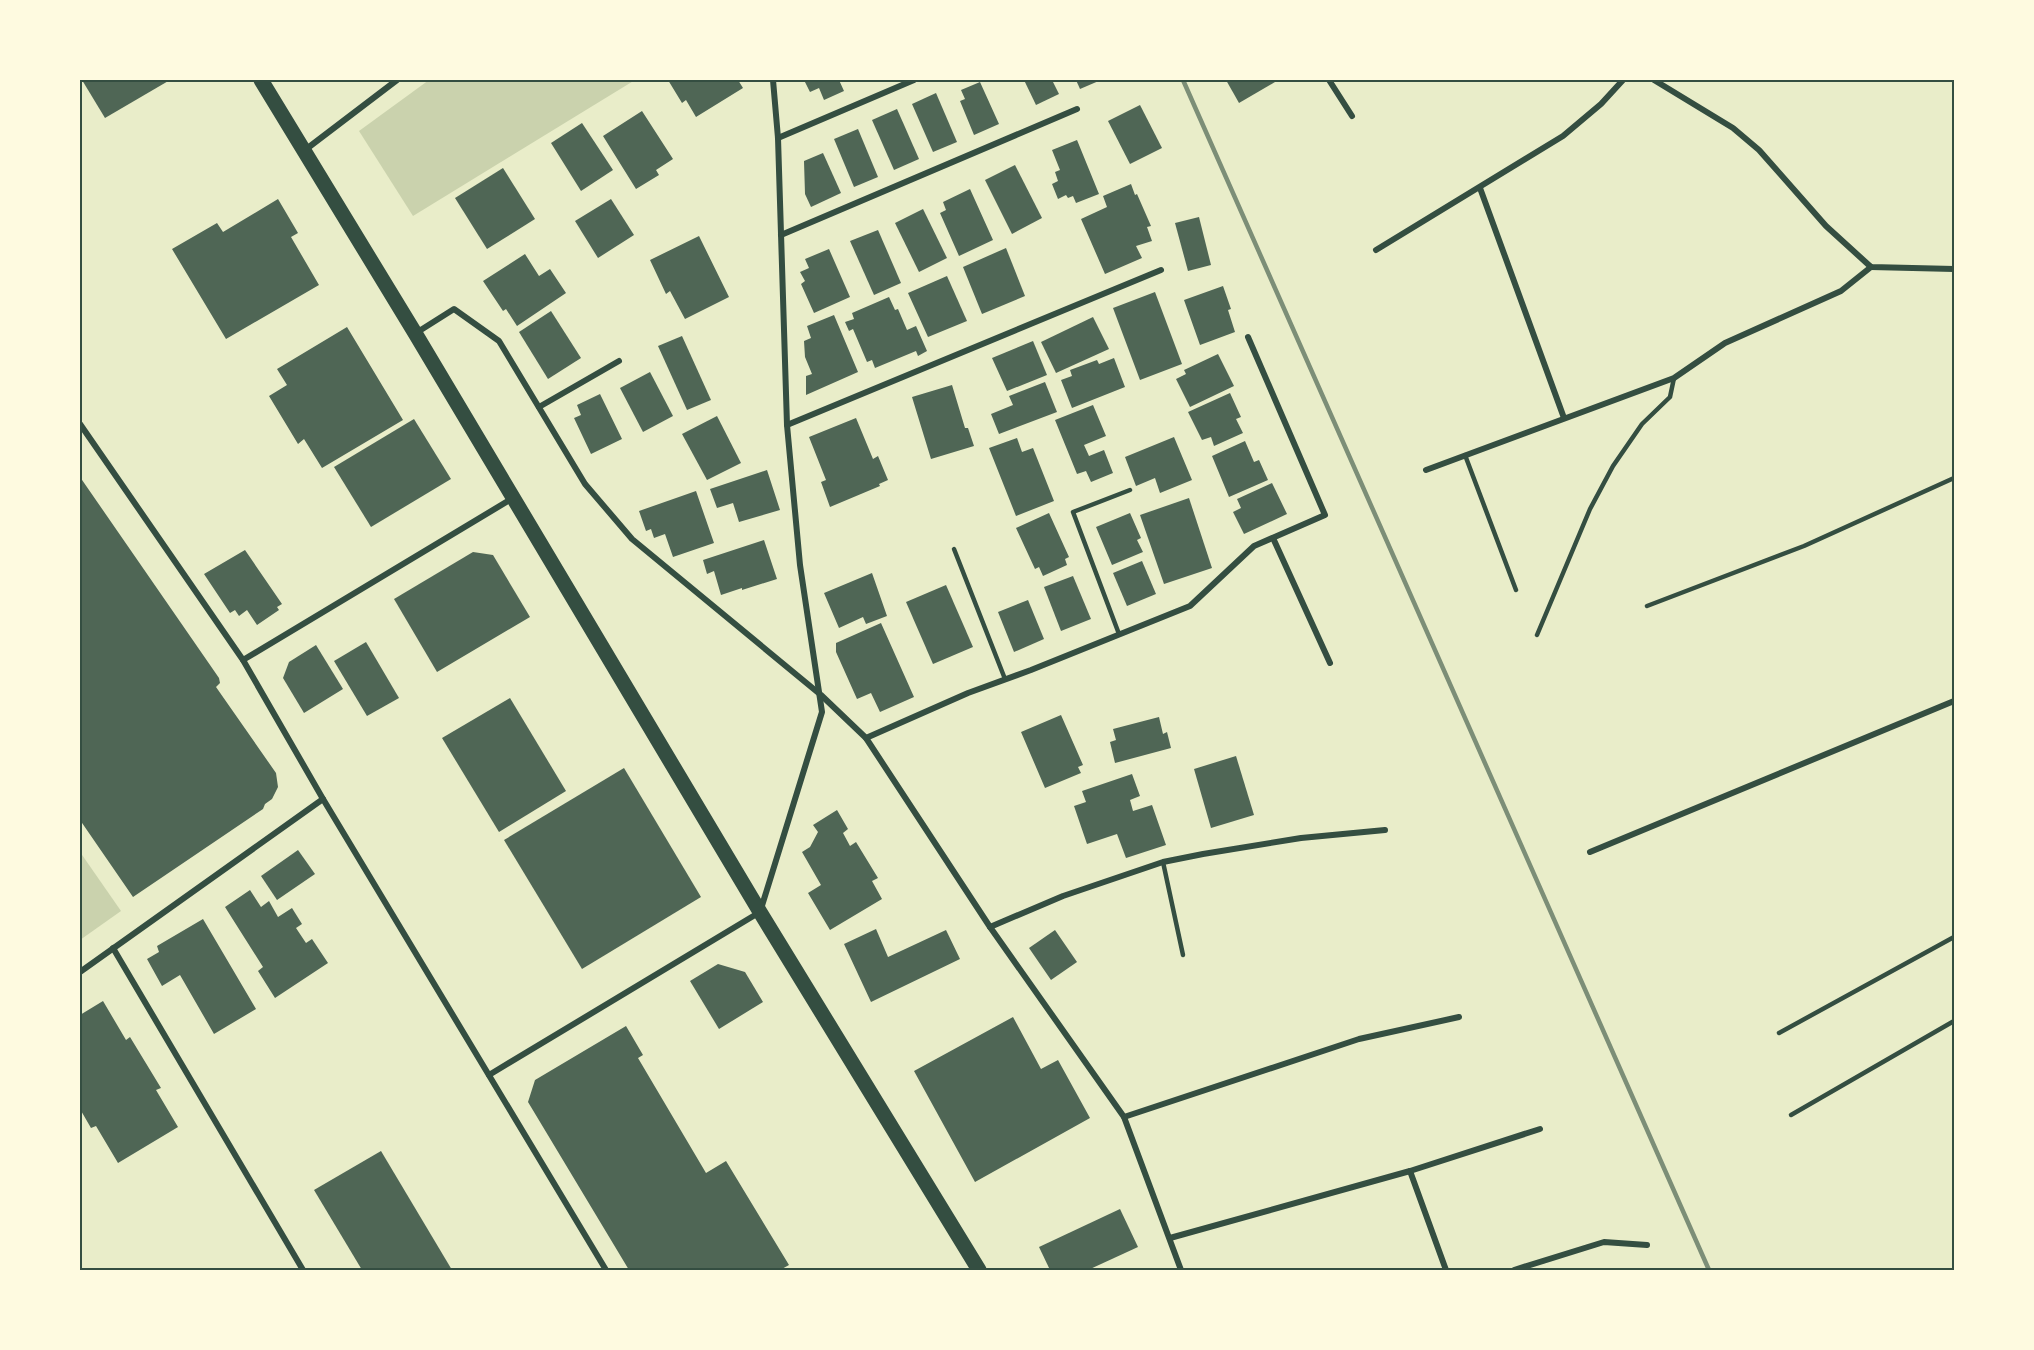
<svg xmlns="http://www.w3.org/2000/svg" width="2034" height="1350" viewBox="0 0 2034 1350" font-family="'Archivo Narrow',sans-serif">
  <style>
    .green { fill: #cad2ad }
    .building { fill: #4f6655 }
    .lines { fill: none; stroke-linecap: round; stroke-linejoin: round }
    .service { stroke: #344e41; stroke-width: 4.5 }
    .minor { stroke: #344e41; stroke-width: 6 }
    .primary { stroke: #344e41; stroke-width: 15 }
    .rail { stroke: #7c8e77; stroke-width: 4.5 }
    .neatline { fill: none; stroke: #344e41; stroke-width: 2 }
  </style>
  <rect width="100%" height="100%" fill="#e9edc9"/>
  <!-- green -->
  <g class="green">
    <polygon points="429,80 635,80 413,216 359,131"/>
    <polygon points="80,852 121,911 80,940"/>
  </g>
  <!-- building -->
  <g class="building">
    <polygon points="82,80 170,80 105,118"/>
    <polygon points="668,80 738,80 743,88 696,117 686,100 682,103"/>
    <polygon points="804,80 839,80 844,91 824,100 819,88 810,92"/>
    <polygon points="1024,80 1052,80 1059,94 1036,105"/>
    <polygon points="1076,80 1101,80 1080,89"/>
    <polygon points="1226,80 1274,80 1275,82 1239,103"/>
    <polygon points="980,82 999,124 974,135 960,101 965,99 961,90"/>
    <polygon points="936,93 957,142 933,152 912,104"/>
    <polygon points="1140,105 1162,148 1130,164 1108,121"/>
    <polygon points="897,109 919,159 894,170 872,120"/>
    <polygon points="642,111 673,159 656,170 659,175 636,189 603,136"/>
    <polygon points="582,123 613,170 581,191 551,143"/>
    <polygon points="858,129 878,177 854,187 834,139"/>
    <polygon points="1077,140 1099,194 1076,203 1073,196 1068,198 1066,195 1058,199 1052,184 1058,181 1055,172 1060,170 1052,150"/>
    <polygon points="823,153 841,193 811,207 805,194 804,161"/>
    <polygon points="1015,165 1042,218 1012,234 985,180"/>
    <polygon points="503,168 535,219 487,249 455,198"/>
    <polygon points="1131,184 1135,195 1137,194 1151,226 1147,227 1152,241 1136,246 1142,258 1105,274 1081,219 1107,207 1103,196"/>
    <polygon points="970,189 993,240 959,256 940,213 946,210 943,202"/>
    <polygon points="278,199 298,233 291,237 319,285 226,339 172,249 217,223 223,232"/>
    <polygon points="611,199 634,235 598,258 575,221"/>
    <polygon points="923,209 947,258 919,272 895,223"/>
    <polygon points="1199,217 1211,265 1188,271 1175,223"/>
    <polygon points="878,230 901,283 874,295 850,241"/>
    <polygon points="699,236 729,297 685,319 670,291 666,294 650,260"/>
    <polygon points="1006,248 1025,296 982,314 963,267"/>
    <polygon points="829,249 850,297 814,313 801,284 805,281 800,272 809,268 805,259"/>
    <polygon points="525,254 539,276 550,269 566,293 517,326 506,309 503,311 483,281"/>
    <polygon points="947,276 967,321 928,337 908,293"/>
    <polygon points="1223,286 1231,309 1228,310 1235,332 1200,345 1184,300"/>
    <polygon points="1155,292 1182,364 1140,380 1113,308"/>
    <polygon points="889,297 895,310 898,309 907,330 916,326 927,351 918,356 916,351 875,368 872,360 867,362 853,329 849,331 845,322 854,319 852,313"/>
    <polygon points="551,311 581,358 548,379 519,332"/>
    <polygon points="834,315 858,372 806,395 806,376 812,374 805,357 804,341 811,338 807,326"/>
    <polygon points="1093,317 1109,349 1056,373 1041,342"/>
    <polygon points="347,327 403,420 322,468 304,439 298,444 269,396 287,385 277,369"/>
    <polygon points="682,336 711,400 687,410 658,346"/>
    <polygon points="1033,341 1047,375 1007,391 992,358"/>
    <polygon points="1218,354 1234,386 1190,407 1176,379 1186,374 1184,370"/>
    <polygon points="1114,358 1125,387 1072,408 1061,380 1072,376 1070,370 1097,360 1099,364"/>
    <polygon points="650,372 673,416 643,432 620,388"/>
    <polygon points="1045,382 1057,412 999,434 991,414 1013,405 1009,396"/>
    <polygon points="952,385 965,428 968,428 974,446 931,459 912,397"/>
    <polygon points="1230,393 1241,417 1236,419 1243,433 1214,446 1211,437 1202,440 1188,412"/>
    <polygon points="600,394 622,439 591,454 574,418 581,415 577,405"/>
    <polygon points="1093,405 1106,436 1084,445 1089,456 1104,450 1113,473 1091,482 1086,471 1077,474 1055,420"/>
    <polygon points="717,416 741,463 707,480 682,434"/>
    <polygon points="856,418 873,459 878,456 888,480 879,484 880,486 830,507 821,482 826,480 809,437"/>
    <polygon points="414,419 451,479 371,527 334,467"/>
    <polygon points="1174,437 1192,480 1160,493 1155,478 1136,486 1125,457"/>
    <polygon points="1017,438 1022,452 1033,448 1054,501 1016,516 989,448"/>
    <polygon points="1245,441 1254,462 1259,460 1268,480 1229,497 1212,456"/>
    <polygon points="767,470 780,510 739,522 733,503 717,508 710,489"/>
    <polygon points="80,477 219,678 220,683 216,687 276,773 278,787 272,799 265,804 263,809 133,897 80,820"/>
    <polygon points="1272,483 1287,514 1244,534 1233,512 1241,508 1237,499"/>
    <polygon points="696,491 714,543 673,557 665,534 654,538 651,529 646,531 639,511"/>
    <polygon points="1189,498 1212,568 1164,584 1140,515"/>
    <polygon points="1049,513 1069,557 1065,559 1067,565 1043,576 1039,567 1035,569 1016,528"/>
    <polygon points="1130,513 1141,538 1137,540 1143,552 1112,565 1096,527"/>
    <polygon points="764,540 777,579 742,590 742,588 721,595 714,571 707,574 703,560"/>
    <polygon points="245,550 282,604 277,607 279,610 257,625 247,610 239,616 235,610 230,613 204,574"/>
    <polygon points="473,552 493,555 530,617 437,672 394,599"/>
    <polygon points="1142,561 1156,594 1127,606 1113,573"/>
    <polygon points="872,573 887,616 866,624 863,617 839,628 824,593"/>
    <polygon points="1073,576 1091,619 1061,631 1044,587"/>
    <polygon points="946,585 973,647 933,664 906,602"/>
    <polygon points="1028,600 1044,639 1014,652 998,612"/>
    <polygon points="881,623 914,697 880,712 871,693 857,699 836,652 836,643"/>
    <polygon points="366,642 399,698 367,716 334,661"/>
    <polygon points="316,645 343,689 304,713 283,678 289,662"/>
    <polygon points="510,698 566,791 499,832 442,738"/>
    <polygon points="1061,715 1083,765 1078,767 1081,773 1045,788 1021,732"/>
    <polygon points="1159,717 1163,734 1167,732 1171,748 1115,763 1110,742 1116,740 1113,729"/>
    <polygon points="1236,756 1254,815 1211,828 1194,769"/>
    <polygon points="624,768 701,897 582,969 504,840"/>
    <polygon points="1132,774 1140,796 1130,800 1133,811 1152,805 1166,845 1126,858 1117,834 1087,844 1074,806 1086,802 1082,791"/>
    <polygon points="837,810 848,829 843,833 850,846 856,842 878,878 872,881 882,899 830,930 808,893 821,885 802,852 810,847 818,832 813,825"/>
    <polygon points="298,850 315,874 277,900 261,876"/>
    <polygon points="250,890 261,907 269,901 278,917 292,908 302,924 296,928 306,943 312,939 328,963 275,998 258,971 263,967 225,907"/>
    <polygon points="203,919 256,1009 214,1034 180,975 162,986 147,959 159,952 157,946"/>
    <polygon points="876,929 888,957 946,930 960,959 871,1002 844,944"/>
    <polygon points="1055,930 1077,962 1051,980 1029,948"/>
    <polygon points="718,964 745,972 763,1002 719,1029 690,981"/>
    <polygon points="103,1001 126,1040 130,1037 161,1088 156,1090 178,1127 118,1163 96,1126 91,1128 80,1109 80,1015"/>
    <polygon points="1013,1017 1041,1069 1058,1060 1090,1118 975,1182 914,1071"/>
    <polygon points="626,1026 643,1055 638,1058 706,1173 726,1161 789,1265 780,1270 629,1270 528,1102 535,1080"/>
    <polygon points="381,1151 452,1270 362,1270 314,1190"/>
    <polygon points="1120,1209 1138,1247 1088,1270 1050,1270 1039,1247"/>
  </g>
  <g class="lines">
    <!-- service -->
    <g class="service">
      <polyline points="1465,455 1516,590"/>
      <polyline points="954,549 1005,679"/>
      <polyline points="1647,606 1804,546 1954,478"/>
      <polyline points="1119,634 1073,512 1130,490"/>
      <polyline points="1537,635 1590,509 1613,466 1642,424 1670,397 1674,378"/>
      <polyline points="1163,862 1183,955"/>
      <polyline points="1779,1033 1954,937"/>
      <polyline points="1791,1115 1954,1021"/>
    </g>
    <!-- minor -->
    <g class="minor">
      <polyline points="1329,80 1352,116"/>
      <polyline points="1654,80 1733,128 1759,150 1826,226 1871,267 1954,269"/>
      <polyline points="778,138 914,80"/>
      <polyline points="305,150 397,80"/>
      <polyline points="1480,188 1564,418"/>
      <polyline points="781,235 1077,109"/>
      <polyline points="1376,250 1563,136 1601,104 1623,80"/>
      <polyline points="416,333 454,309 499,341 585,484 632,539 821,695 866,738 990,927 1124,1117 1181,1270"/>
      <polyline points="539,407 619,361"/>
      <polyline points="80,424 243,660 323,799 606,1270"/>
      <polyline points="787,425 1161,270"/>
      <polyline points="1426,470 1674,378 1725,343 1841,291 1871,267"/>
      <polyline points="1273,538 1330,663"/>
      <polyline points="243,660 513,498"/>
      <polyline points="866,738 968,693 1031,670 1190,606 1254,546 1325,515 1248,337"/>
      <polyline points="1590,852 1954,701"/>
      <polyline points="990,927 1063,896 1163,862 1203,854 1301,838 1385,830"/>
      <polyline points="113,948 303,1270"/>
      <polyline points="80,972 323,799"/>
      <polyline points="489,1075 760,912 822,712 800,565 787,425 778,138 773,80"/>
      <polyline points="1124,1117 1359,1039 1459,1017"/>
      <polyline points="1410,1171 1446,1270"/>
      <polyline points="1170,1238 1410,1171 1540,1129"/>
      <polyline points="1514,1270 1604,1242 1647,1245"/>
    </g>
    <!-- primary -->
    <polyline class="primary" points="261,80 415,333 760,912 979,1270"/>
    <!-- rail -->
    <polyline class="rail" points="1183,80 1709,1270"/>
  </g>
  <!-- border -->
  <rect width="2034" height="1350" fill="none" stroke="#fefae0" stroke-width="162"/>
  <rect x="81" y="81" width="1872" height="1188" class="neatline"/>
</svg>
